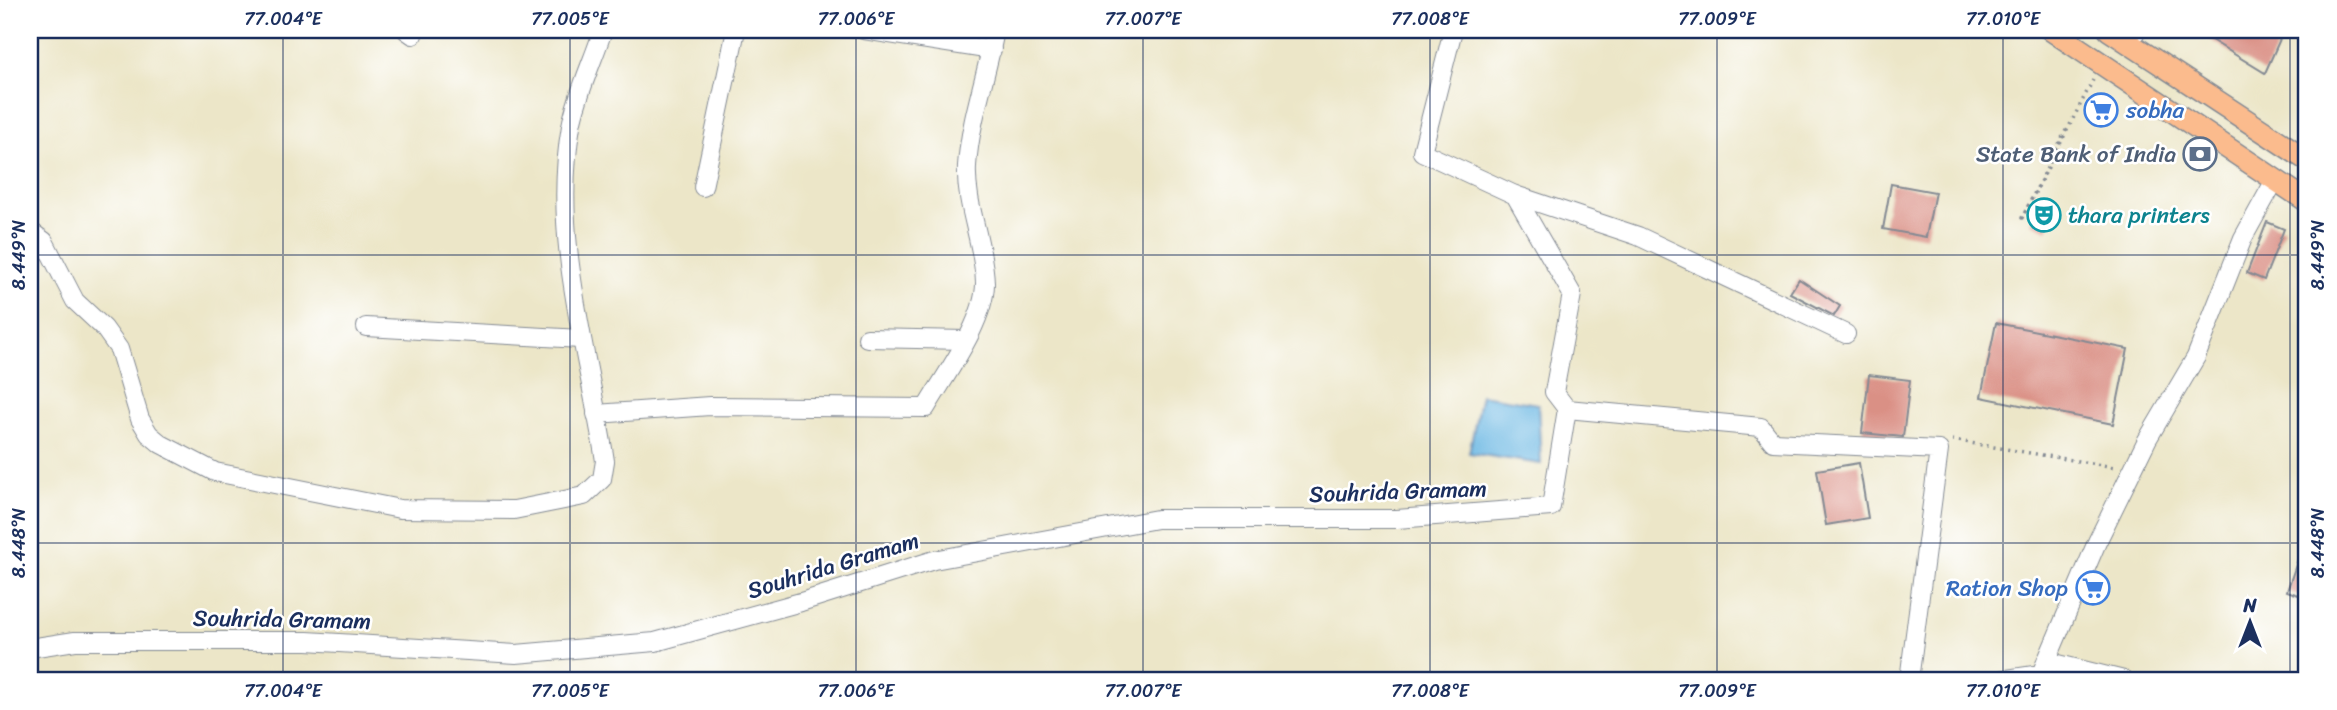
<svg xmlns="http://www.w3.org/2000/svg" width="2337" height="710" viewBox="0 0 2337 710" font-family="Sriracha,sans-serif">
  <style>
    .water { fill: #68b6e2; stroke: #4272a0; stroke-width: 2 }
    .building { fill: #da9085 }
    .lines { fill: none; stroke-linecap: round; stroke-linejoin: round }
    .minor-casing { stroke: #848a93; stroke-width: 20 }
    .major-casing { stroke: #848a93; stroke-width: 24 }
    .path { stroke: #848a93; stroke-width: 3.5; stroke-dasharray: 2 5; stroke-linecap: butt }
    .minor { stroke: #fff; stroke-width: 18 }
    .major { stroke: #fbbb8d; stroke-width: 21 }
    .ticks { fill: none; stroke: #1b2f5e; stroke-width: 2; stroke-opacity: 0.45 }
    .labels { text-anchor: middle; stroke-width: 5; stroke-linejoin: round; paint-order: stroke }
    .shop-label { font-size: 23px; fill: #366cbe; stroke: #fff; text-anchor: start }
    .service-label { font-size: 23px; fill: #4e5e75; stroke: #fff; text-anchor: end }
    .culture-label { font-size: 23px; fill: #0d838f; stroke: #fff; text-anchor: start }
    .street-label { font-size: 23px; fill: #1b2f5e; stroke: #fff }
    .neatline { fill: none; stroke: #1b2f5e; stroke-width: 2.5 }
    .ticks-label { font-size: 18px; text-anchor: middle; fill: #1b2f5e }
  </style>
  <rect width="100%" height="100%" fill="#fff"/>
  <filter id="ink" filterUnits="userSpaceOnUse"><feTurbulence type="fractalNoise" baseFrequency=".0143" numOctaves="2"/><feDisplacementMap in="SourceGraphic" scale="14" xChannelSelector="R" yChannelSelector="G"/><feConvolveMatrix kernelMatrix="1 2 1 2 8 2 1 2 1" color-interpolation-filters="sRGB"/></filter>
  <filter id="wash" filterUnits="userSpaceOnUse"><feTurbulence type="fractalNoise" baseFrequency=".00686" numOctaves="4" result="noise"/><feDisplacementMap in="SourceGraphic" scale="28" xChannelSelector="R" yChannelSelector="G"/><feGaussianBlur stdDeviation="1.57" result="paint"/><feColorMatrix in="noise" values="0 0 0 0 0 0 0 0 0 0 0 0 0 0 0 0 0 1.4 0 .05"/><feComposite in="paint" operator="in"/></filter>
  <g filter="url(#wash)">
    <rect width="100%" height="100%" fill="#ece6c8"/>
    <!-- water -->
    <polygon class="water" points="1481,395 1538,404 1541,464 1469,453"/>
    <g id="blocks">
      <!-- building -->
      <g class="building">
        <polygon points="2195,30 2284,30 2265,73"/>
        <polygon points="1891,184 1935,192 1926,237 1883,229"/>
        <polygon points="2040,201 2057,208 2048,230 2031,223"/>
        <polygon points="2267,222 2284,229 2264,280 2247,273"/>
        <polygon points="1799,279 1840,306 1834,316 1790,293"/>
        <polygon points="1996,323 2128,349 2113,424 1981,397"/>
        <polygon points="1869,375 1910,380 1903,437 1862,433"/>
        <polygon points="1859,463 1868,518 1826,525 1817,470"/>
        <polygon points="2305,539 2307,539 2307,598 2287,591"/>
      </g>
    </g>
  </g>
  <g filter="url(#ink)">
    <use href="#blocks" fill-opacity="0" stroke="#848a93" stroke-width="2"/>
    <g class="lines">
      <defs>
        <g id="minor">
          <polyline points="406,30 413,35"/>
          <polyline points="864,30 992,50"/>
          <polyline points="1453,30 1422,152 1515,195 1572,294 1554,392 1567,409 1761,427 1773,442 1939,450 1909,680"/>
          <polyline points="2129,42 2137,30"/>
          <polyline points="703,187 736,30"/>
          <polyline points="1515,195 1638,236 1846,334"/>
          <path d="M30 231 44 241 75 301 104 328 119 349 140 419 149 434 161 444 215 472 400 509 514 510 584 496 602 479 605 461C588 351 551 238 571 126 577 94 593 61 603 30"/>
          <polyline points="366,327 581,339"/>
          <polyline points="867,338 966,340"/>
          <path d="M596 414 710 406 926 408C945 375 985 322 985 283 984 243 965 206 967 166 970 120 987 75 995 30"/>
          <polyline points="30,648 75,641 307,641 516,654 655,642 801,602 934,560 1157,519 1397,519 1551,507 1567,409"/>
          <polyline points="2046,661 2124,680"/>
          <polyline points="2000,680 2041,674 2097,542 2147,440 2196,357 2243,238 2275,180"/>
        </g>
        <g id="major">
          <polyline points="2051,30 2307,201"/>
          <polyline points="2109,30 2307,160"/>
        </g>
      </defs>
      <!-- minor casing -->
      <use href="#minor" class="minor-casing"/>
      <!-- major casing -->
      <use href="#major" class="major-casing"/>
      <!-- path -->
      <g class="path">
        <polyline points="2066,130 2022,218 2093,80"/>
        <polyline points="1952,440 2114,467"/>
      </g>
      <!-- minor -->
      <use href="#minor" class="minor"/>
      <!-- major -->
      <use href="#major" class="major"/>
    </g>
  </g>
  <!-- ticks -->
  <path class="ticks" d="M283 30V680M570 30V680M856 30V680M1143 30V680M1430 30V680M1717 30V680M2003 30V680M2290 30V680M30 255H2307M30 543H2307"/>
  <!-- icons -->
  <defs>
    <symbol id="supermarket-ring" viewBox="-11 -11 22 22"><circle r="9.5" fill="#fff" stroke="#3f7fe0" stroke-width="1.5"/><path d="M-6-5.5h2.5l.6 2H6L4.5 2H-2.5L-4.4-4H-6ZM-1.5 3.2a1.3 1.3 0 1 0 .1 0ZM3 3.2a1.3 1.3 0 1 0 .1 0Z" fill="#3f7fe0"/></symbol>
    <symbol id="bank-ring" viewBox="-11 -11 22 22"><circle r="9.5" fill="#fff" stroke="#5c6f8a" stroke-width="1.5"/><path d="M-6-4H6V4H-6ZM0-2.3a2.3 2.3 0 1 0 0 4.6a2.3 2.3 0 1 0 0-4.6Z" fill="#5c6f8a"/></symbol>
    <symbol id="theatre-ring" viewBox="-11 -11 22 22"><circle r="9.5" fill="#fff" stroke="#0f9aa8" stroke-width="1.5"/><path d="M-5-5.5Q0-4 5-5.5V0Q5 5 0 6Q-5 5-5 0ZM-3.3-2.5H-1v1.5H-3.3ZM1-2.5H3.3v1.5H1ZM-2.8 1Q0 5.5 2.8 1Z" fill="#0f9aa8"/></symbol>
  </defs>
  <g fill-rule="evenodd">
    <use href="#supermarket-ring" x="2082" y="91" width="38" height="38"/>
    <use href="#bank-ring" x="2181" y="135" width="38" height="38"/>
    <use href="#theatre-ring" x="2025" y="196" width="38" height="38"/>
    <use href="#supermarket-ring" x="2074" y="569" width="38" height="38"/>
  </g>
  <g class="labels">
    <!-- shop labels -->
    <g class="shop-label">
      <text x="2126" y="118">sobha</text>
      <text x="2068" y="596" text-anchor="end">Ration Shop</text>
    </g>
    <!-- service labels -->
    <g class="service-label">
      <text x="2176" y="162">State Bank of India</text>
    </g>
    <!-- culture labels -->
    <g class="culture-label">
      <text x="2068" y="223">thara printers</text>
    </g>
    <!-- street labels -->
    <g class="street-label">
      <text transform="translate(1398 491) rotate(-2)" y="8">Souhrida Gramam</text>
      <text transform="translate(833 565) rotate(-17)" y="8">Souhrida Gramam</text>
      <text transform="translate(282 619) rotate(1)" y="8">Souhrida Gramam</text>
    </g>
  </g>
  <!-- margin -->
  <rect width="2337" height="710" fill="none" stroke="#fff" stroke-width="77"/>
  <!-- north arrow -->
  <g transform="translate(2250 622)" stroke="#ffffff" stroke-width="5" paint-order="stroke">
  <path d="M0-5L12 26L0 18L-12 26Z" fill="#1b2f5e"/>
  <text y="-10" font-size="19" font-weight="bold" text-anchor="middle" fill="#1b2f5e">N</text>
  </g>
  <rect x="38" y="38" width="2260" height="634" class="neatline"/>
  <g class="ticks-label">
    <text x="283" y="25">77.004°E</text>
    <text x="570" y="25">77.005°E</text>
    <text x="856" y="25">77.006°E</text>
    <text x="1143" y="25">77.007°E</text>
    <text x="1430" y="25">77.008°E</text>
    <text x="1717" y="25">77.009°E</text>
    <text x="2003" y="25">77.010°E</text>
    <text transform="translate(19 255) rotate(-90)" y="6">8.449°N</text>
    <text transform="translate(2318 255) rotate(-90)" y="6">8.449°N</text>
    <text transform="translate(19 543) rotate(-90)" y="6">8.448°N</text>
    <text transform="translate(2318 543) rotate(-90)" y="6">8.448°N</text>
    <text x="283" y="697">77.004°E</text>
    <text x="570" y="697">77.005°E</text>
    <text x="856" y="697">77.006°E</text>
    <text x="1143" y="697">77.007°E</text>
    <text x="1430" y="697">77.008°E</text>
    <text x="1717" y="697">77.009°E</text>
    <text x="2003" y="697">77.010°E</text>
  </g>
</svg>
